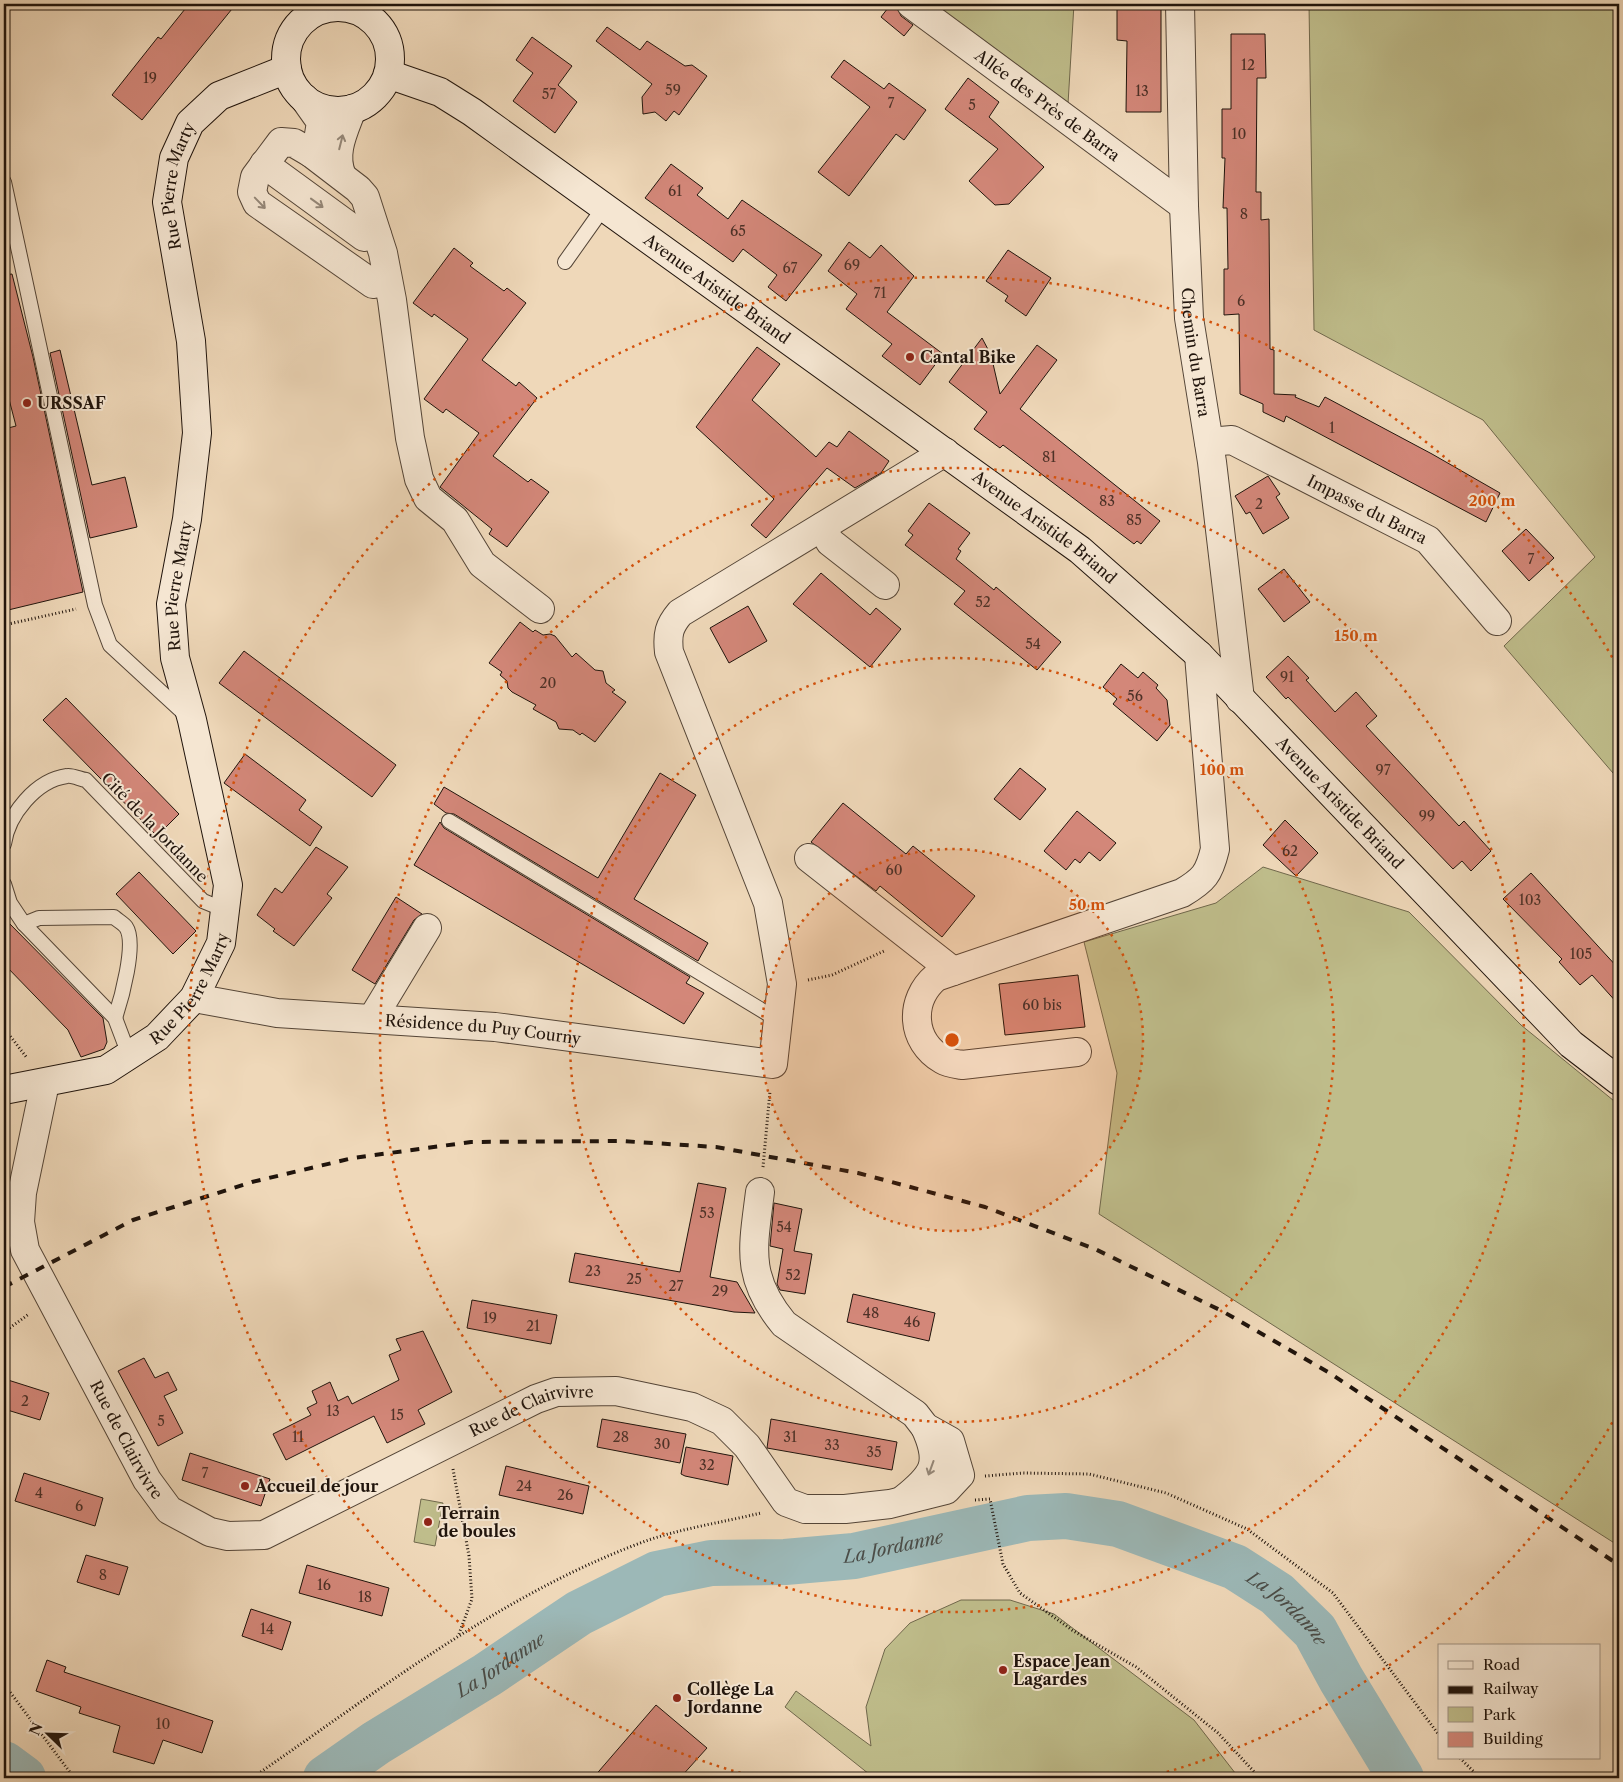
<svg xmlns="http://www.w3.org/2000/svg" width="1623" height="1782" viewBox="0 0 1623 1782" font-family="'Libre Caslon Text',serif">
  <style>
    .green { fill: #bfbd8b; stroke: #70684c }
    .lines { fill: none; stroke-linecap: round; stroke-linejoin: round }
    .river { stroke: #9cb8b7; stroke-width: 46 }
    .building { fill: #d38779; stroke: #20140c }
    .lane-casing { stroke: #544537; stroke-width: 16 }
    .street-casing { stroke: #544537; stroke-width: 30 }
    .secondary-casing { stroke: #20140c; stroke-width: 30 }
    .path { stroke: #20140c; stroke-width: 3; stroke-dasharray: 1 2.5; stroke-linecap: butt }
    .lane { stroke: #f5e6d2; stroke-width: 14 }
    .street { stroke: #f5e6d2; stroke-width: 28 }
    .secondary { stroke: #f5e6d2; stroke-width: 28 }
    .rail { stroke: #20140c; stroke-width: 4; stroke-dasharray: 9 9; stroke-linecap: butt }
    .oneway { stroke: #958879 }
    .ring { fill: none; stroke: #d4520c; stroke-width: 2.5; stroke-dasharray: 2.5 5 }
    .poi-dot { fill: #8f2418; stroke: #f5e6d2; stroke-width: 2 }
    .labels { text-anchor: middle; stroke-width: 4; stroke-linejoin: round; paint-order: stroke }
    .number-label { font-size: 14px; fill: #4d3127 }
    .street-label { font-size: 16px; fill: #20140c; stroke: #f5e6d2 }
    .poi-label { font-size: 16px; font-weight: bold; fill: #20140c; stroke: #f5e6d2; text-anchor: start }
    .water-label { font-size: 18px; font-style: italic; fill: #4b4d48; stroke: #f5e6d2 }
    .centre { fill: #d4520c; stroke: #f5e6d2; stroke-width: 2.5 }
    .ring-label { font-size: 15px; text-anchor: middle; font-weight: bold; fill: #d4520c; stroke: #f5e6d2; stroke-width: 4; stroke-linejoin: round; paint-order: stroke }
  </style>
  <rect width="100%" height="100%" fill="#efd8b9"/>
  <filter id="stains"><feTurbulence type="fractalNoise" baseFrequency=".004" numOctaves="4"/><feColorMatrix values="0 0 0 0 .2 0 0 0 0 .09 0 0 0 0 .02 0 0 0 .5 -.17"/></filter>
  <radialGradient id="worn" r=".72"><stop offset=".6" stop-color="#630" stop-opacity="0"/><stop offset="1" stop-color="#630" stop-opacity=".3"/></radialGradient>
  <!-- green -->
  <g class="green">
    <polygon points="931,4 1074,4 1068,104"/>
    <polygon points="1309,4 1619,4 1619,780 1504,646 1595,557 1483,420 1314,330"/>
    <polygon points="1263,867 1409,912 1521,1025 1619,1105 1619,1546 1099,1214 1117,1073 1084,942 1216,903"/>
    <polygon points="421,1499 443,1503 435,1546 414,1542"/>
    <polygon points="961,1600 1010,1600 1054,1614 1194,1720 1239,1778 874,1778 785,1707 796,1691 871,1746 866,1707 885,1649 910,1623"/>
  </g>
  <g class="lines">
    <!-- river -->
    <g class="river">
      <polyline points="4,1764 23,1778"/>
      <path id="s1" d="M326 1778 376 1743 487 1675 579 1613 657 1574 711 1563 785 1562 854 1556 1028 1518 1066 1516 1118 1524 1235 1567 1277 1594 1315 1631 1341 1679 1401 1778"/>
    </g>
  </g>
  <!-- building -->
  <g class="building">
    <polygon points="189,4 236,4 142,120 112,95 158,37 161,39"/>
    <polygon points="891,4 896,4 901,16 913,25 904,36 881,17"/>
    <polygon points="1117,4 1161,4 1161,112 1126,112 1127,41 1117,40"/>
    <polygon points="607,27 640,50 647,41 685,66 692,65 707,76 679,115 674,111 666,121 655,112 643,114 642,97 652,84 596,41"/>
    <polygon points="1231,34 1265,34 1266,78 1257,78 1256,192 1261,192 1261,220 1269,219 1270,349 1274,350 1274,394 1296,395 1295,397 1319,407 1325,397 1432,454 1500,493 1486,522 1286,416 1284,422 1263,412 1263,404 1240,394 1239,314 1224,315 1224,269 1228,269 1227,208 1223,208 1225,158 1222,158 1222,109 1231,109"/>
    <polygon points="532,37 572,66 558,85 577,102 555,133 513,101 533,73 516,60"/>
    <polygon points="844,60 884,89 889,83 926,110 904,140 896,134 849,196 818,172 870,107 831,77"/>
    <polygon points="968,78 999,102 989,117 1044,167 1009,204 995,205 969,181 998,149 945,109"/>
    <polygon points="671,164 703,188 697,195 728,219 742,200 822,255 786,301 768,287 777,275 743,249 733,262 645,198"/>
    <polygon points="849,242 870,258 881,245 914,276 887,312 943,354 920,385 882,356 892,344 846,309 857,294 828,271"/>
    <polygon points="454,248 473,263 470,266 504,291 507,288 526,303 482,360 516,386 519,382 537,398 493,456 528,482 531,479 549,492 507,547 489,534 492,529 440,487 479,433 446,409 443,413 424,399 468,339 434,314 432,317 413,303"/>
    <polygon points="1008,250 1051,278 1026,316 1005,301 1008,296 986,281"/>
    <polygon points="12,274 33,357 83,592 4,611 4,429 16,426 4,380 4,275"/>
    <polygon points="982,338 991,355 1000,394 1037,345 1057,360 1020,409 1160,521 1141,544 1137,541 1134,544 1003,445 1000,448 974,429 987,412 949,382"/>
    <polygon points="757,347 780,364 752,400 816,457 829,442 837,447 849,431 889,461 881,473 855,488 827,468 766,538 751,525 774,499 696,427"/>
    <polygon points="60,350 92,485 125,477 137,527 90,538 50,353"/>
    <polygon points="1268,476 1280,494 1276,497 1289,518 1263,534 1250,512 1246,514 1235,496"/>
    <polygon points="929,503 970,533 958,549 961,551 956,559 994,590 996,587 1061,642 1037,670 954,604 965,591 905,545 913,535 908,531"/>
    <polygon points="1526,529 1554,558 1529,581 1502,551"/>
    <polygon points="1284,569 1310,602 1284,622 1258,589"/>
    <polygon points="821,573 870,615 876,608 901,629 870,667 793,604"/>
    <polygon points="748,606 767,641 729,663 710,628"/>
    <polygon points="520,622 533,632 535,630 543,635 550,634 555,636 572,657 576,653 595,670 603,671 606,683 615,690 612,692 626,702 595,742 582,733 580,735 573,730 559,729 556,722 533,709 536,705 512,692 508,688 507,681 500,675 502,672 489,663"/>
    <polygon points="244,651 396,765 372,797 219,683"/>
    <polygon points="1288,656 1309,678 1306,680 1335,712 1356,692 1377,716 1366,726 1459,826 1464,821 1491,851 1471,871 1462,861 1453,869 1288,697 1286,699 1266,677"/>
    <polygon points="1121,664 1138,678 1143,672 1158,685 1156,688 1167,700 1170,725 1157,741 1113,704 1117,699 1103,687"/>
    <polygon points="66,698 179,814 157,836 43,720"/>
    <polygon points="245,754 306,800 299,810 322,827 310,846 224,783"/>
    <polygon points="1020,768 1046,789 1020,820 994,799"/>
    <polygon points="660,773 696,795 634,899 708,943 698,961 454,814 446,813 434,804 444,787 598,878"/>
    <polygon points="843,803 906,854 913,846 975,896 942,937 880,886 876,891 811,842"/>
    <polygon points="1077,811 1116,843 1100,861 1089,852 1080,863 1075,859 1066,870 1044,851"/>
    <polygon points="1285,820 1318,853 1296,876 1263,845"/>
    <polygon points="440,822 444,828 690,977 686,983 704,993 684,1024 414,865"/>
    <polygon points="316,847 348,867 327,894 332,898 294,946 273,931 275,929 257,915 275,888 282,893"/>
    <polygon points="139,872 196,931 173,954 116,894"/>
    <polygon points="1531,873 1619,969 1619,1005 1592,975 1580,985 1559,962 1562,959 1503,899"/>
    <polygon points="396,897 422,914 414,920 375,984 352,970"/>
    <polygon points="4,918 103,1018 107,1042 104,1049 81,1057 68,1030 4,964"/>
    <polygon points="1078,975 1085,1027 1005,1035 999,984"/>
    <polygon points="698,1183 726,1188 710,1277 737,1282 755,1313 734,1312 569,1282 575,1253 680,1272"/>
    <polygon points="774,1203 802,1209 794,1251 812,1254 805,1294 780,1290 777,1284 783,1249 770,1246"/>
    <polygon points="853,1294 935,1313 929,1341 847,1322"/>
    <polygon points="472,1300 557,1315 551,1344 467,1328"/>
    <polygon points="423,1331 452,1392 418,1410 425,1424 387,1443 374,1416 286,1460 273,1434 311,1415 307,1408 317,1403 312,1391 330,1382 338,1401 348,1396 352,1404 399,1380 389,1355 401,1350 396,1339"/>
    <polygon points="144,1358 155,1378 168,1372 177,1390 164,1396 183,1433 158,1446 118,1371"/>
    <polygon points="8,1380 49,1393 40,1420 4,1409 4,1391"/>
    <polygon points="602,1419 686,1434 680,1463 597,1447"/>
    <polygon points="771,1419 897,1442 892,1470 767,1448"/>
    <polygon points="686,1447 733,1456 728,1485 685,1476 681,1474"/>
    <polygon points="190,1453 270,1479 261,1506 182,1480"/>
    <polygon points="506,1466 589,1486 583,1514 499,1495"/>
    <polygon points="24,1473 103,1498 95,1526 15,1501"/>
    <polygon points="86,1555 128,1567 119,1595 77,1582"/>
    <polygon points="307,1565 389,1588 382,1616 299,1593"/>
    <polygon points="251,1609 291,1622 282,1650 242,1636"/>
    <polygon points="47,1660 66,1667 64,1672 213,1721 202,1753 163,1740 154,1764 113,1752 120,1726 79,1713 81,1707 36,1691"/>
    <polygon points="656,1705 707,1748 680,1778 593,1778"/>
  </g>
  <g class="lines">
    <defs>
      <g id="lane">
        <polyline points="4,182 95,605 110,645 186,715"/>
        <polyline points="565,262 604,207"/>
        <polyline points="449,821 778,1020"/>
        <path d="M4 844C8 815 36 780 67 776 72 775 80 779 86 780L203 901 225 910"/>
        <polyline points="4,884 10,903 24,924 115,1018 129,1055"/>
        <path d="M24 924 39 918 114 917C117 920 123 923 126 927 137 943 121 1000 115 1018"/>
      </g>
      <g id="street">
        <path id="s2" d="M911 4 1184 206"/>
        <path id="s3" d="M1180 4 1184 206 1189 318 1212 462 1240 699"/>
        <polyline points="304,98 321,122 317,147 311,153"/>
        <polyline points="264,164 364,237 377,235"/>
        <path d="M342 176C332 153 344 131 352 109"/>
        <polyline points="388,281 373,284 257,203 252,192 255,177 281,142 294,143 311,153 358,189 365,197 383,253 392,300 410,438 419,479 428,498 455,520 482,564 540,609"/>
        <path id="s4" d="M1209 442 1232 440 1428 540 1497 621"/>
        <polyline points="822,527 830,542 885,585"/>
        <polyline points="809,858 953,971"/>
        <path id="s5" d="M194 998 277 1013 495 1027 773 1064 782 984 768 903 669 652C667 634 669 626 680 613L945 452"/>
        <polyline points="372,1019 427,928"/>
        <path d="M1077 1052 962 1065C956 1064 948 1063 943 1060 910 1041 909 1000 936 977L1182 893C1204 880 1209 874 1215 849L1199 655"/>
        <path id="s6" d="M45 1083 22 1193 20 1222 25 1250 147 1480 169 1510 210 1532 228 1536 264 1535 536 1399 556 1392 616 1391 692 1407 722 1421 747 1446 786 1502 805 1509H845L890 1504 946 1490 960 1475 950 1441 925 1427 915 1414 784 1324C745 1277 753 1248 760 1192"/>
        <path d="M904 1499C934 1475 942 1464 925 1427"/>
      </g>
      <g id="secondary">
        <circle cx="338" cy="59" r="52"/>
        <path id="s7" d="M388 74 440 92 472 112 1080 550 1199 655 1571 1044 1619 1081"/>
        <path id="s8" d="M4 1090 106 1070 157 1037 194 998 221 943 228 885 192 720 175 658 171 604 187 519 197 433 191 341 167 202 174 158 190 123 219 96 287 69"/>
      </g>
    </defs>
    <!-- lane casing -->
    <use href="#lane" class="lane-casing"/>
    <!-- street casing -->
    <use href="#street" class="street-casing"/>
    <!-- secondary casing -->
    <use href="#secondary" class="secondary-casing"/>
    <!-- path -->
    <g class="path">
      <polyline points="4,625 76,609"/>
      <polyline points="808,980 832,975 884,951"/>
      <polyline points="4,1028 27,1058"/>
      <polyline points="763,1167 770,1091"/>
      <polyline points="4,1332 29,1314"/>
      <polyline points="453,1469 469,1556 472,1599 459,1634"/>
      <polyline points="985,1476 1023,1473 1089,1474 1166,1493 1247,1529 1333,1593 1439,1735"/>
      <polyline points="975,1500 990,1499 1003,1564 1020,1593 1072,1630 1136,1667 1218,1733 1260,1778"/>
      <polyline points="4,1684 72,1775 77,1778"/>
      <polyline points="1460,1758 1480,1778"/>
      <path d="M252 1778C377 1692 500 1595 643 1542 678 1529 724 1522 761 1513"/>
    </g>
    <!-- lane -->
    <use href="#lane" class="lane"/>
    <!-- street -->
    <use href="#street" class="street"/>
    <!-- secondary -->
    <use href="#secondary" class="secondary"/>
    <!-- rail -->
    <polyline class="rail" points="4,1287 133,1220 252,1182 353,1158 471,1142 621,1141 716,1147 858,1173 985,1207 1095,1249 1222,1311 1328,1372 1619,1565"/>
  </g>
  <!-- one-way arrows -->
  <defs><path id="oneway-shaft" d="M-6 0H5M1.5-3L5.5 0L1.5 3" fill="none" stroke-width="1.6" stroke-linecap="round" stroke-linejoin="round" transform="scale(1.25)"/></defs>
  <g class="oneway">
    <use href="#oneway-shaft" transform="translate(341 142) rotate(-76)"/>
    <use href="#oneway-shaft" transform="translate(260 203) rotate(46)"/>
    <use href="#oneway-shaft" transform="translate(317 203) rotate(36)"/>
    <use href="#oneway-shaft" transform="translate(931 1468) rotate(110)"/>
  </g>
  <!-- distance rings -->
  <circle cx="952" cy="1040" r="191" fill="#d4520c" fill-opacity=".12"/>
  <g class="ring">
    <circle cx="952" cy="1040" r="191"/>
    <circle cx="952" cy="1040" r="382"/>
    <circle cx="952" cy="1040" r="572"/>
    <path d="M1616 1416A763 763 0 0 1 1149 1777M755 1777A763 763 0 1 1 1616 664"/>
  </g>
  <!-- markers -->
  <g class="poi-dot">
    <circle cx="910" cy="357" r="5"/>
    <circle cx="27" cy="403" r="5"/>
    <circle cx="245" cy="1486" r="5"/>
    <circle cx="428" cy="1522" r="5"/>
    <circle cx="1003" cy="1670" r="5"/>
    <circle cx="677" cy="1698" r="5"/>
  </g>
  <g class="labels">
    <!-- number labels -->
    <g class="number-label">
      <text x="1248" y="70">12</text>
      <text x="150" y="83">19</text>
      <text x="673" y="95">59</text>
      <text x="1142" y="96">13</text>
      <text x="549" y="99">57</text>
      <text x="891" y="108">7</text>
      <text x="972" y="110">5</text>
      <text x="1239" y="139">10</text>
      <text x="675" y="196">61</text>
      <text x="1244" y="219">8</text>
      <text x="738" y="236">65</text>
      <text x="852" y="270">69</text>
      <text x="790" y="273">67</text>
      <text x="880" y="298">71</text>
      <text x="1241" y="306">6</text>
      <text x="1332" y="433">1</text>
      <text x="1049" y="462">81</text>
      <text x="1107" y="506">83</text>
      <text x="1259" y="509">2</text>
      <text x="1134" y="525">85</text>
      <text x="1531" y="564">7</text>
      <text x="983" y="607">52</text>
      <text x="1033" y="649">54</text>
      <text x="1287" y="682">91</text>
      <text x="548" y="688">20</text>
      <text x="1135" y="701">56</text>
      <text x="1383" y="775">97</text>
      <text x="1427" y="821">99</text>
      <text x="1290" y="856">62</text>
      <text x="894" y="875">60</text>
      <text x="1530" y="905">103</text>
      <text x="1581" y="959">105</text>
      <text x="1042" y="1010">60 bis</text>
      <text x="707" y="1218">53</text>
      <text x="784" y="1232">54</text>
      <text x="593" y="1276">23</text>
      <text x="793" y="1280">52</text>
      <text x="634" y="1284">25</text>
      <text x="676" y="1291">27</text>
      <text x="720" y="1296">29</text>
      <text x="871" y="1318">48</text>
      <text x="490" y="1323">19</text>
      <text x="912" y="1327">46</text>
      <text x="533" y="1331">21</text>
      <text x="25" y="1406">2</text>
      <text x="333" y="1416">13</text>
      <text x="397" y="1420">15</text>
      <text x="161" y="1426">5</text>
      <text x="298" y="1442">11</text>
      <text x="621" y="1442">28</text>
      <text x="790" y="1442">31</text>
      <text x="662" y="1449">30</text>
      <text x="832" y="1450">33</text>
      <text x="874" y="1457">35</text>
      <text x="707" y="1470">32</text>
      <text x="205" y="1478">7</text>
      <text x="524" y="1491">24</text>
      <text x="39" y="1498">4</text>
      <text x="565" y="1500">26</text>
      <text x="79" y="1511">6</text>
      <text x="103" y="1580">8</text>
      <text x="324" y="1590">16</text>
      <text x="365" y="1602">18</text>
      <text x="267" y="1634">14</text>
      <text x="163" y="1729">10</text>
    </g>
    <!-- street labels -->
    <g class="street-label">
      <text dy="6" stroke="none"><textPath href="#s2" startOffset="170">Allée des Près de Barra</textPath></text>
      <text dy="6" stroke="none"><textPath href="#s8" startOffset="1049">Rue Pierre Marty</textPath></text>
      <text dy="6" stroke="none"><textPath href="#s7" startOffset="395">Avenue Aristide Briand</textPath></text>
      <text dy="6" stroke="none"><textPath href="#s3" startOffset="349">Chemin du Barra</textPath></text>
      <text dy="6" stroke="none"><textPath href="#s4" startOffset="175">Impasse du Barra</textPath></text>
      <text dy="6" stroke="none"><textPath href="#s7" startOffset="800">Avenue Aristide Briand</textPath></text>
      <text dy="6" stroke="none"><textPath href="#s8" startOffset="644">Rue Pierre Marty</textPath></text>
      <text dy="6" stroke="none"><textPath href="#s7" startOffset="1205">Avenue Aristide Briand</textPath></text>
      <text transform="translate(155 827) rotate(46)" y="6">Cité de la Jordanne</text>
      <text dy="6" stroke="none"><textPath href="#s8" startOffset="224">Rue Pierre Marty</textPath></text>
      <text dy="6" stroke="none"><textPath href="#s5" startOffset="291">Résidence du Puy Courny</textPath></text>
      <text dy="6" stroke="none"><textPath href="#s6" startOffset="865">Rue de Clairvivre</textPath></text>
      <text dy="6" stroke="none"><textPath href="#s6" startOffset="385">Rue de Clairvivre</textPath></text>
    </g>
    <!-- poi labels -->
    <g class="poi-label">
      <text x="920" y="363">Cantal Bike</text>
      <text x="37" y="409">URSSAF</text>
      <text x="255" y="1492">Accueil de jour</text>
      <text x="438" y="1519">Terrain<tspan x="438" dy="18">de boules</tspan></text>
      <text x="1013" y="1667">Espace Jean<tspan x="1013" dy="18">Lagardes</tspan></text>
      <text x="687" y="1695">Collège La<tspan x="687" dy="18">Jordanne</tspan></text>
    </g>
    <!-- water labels -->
    <g class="water-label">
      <text dy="6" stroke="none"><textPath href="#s1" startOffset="628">La Jordanne</textPath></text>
      <text dy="6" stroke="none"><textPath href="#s1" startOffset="1048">La Jordanne</textPath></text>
      <text dy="6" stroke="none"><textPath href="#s1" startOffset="208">La Jordanne</textPath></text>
    </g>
  </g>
  <circle cx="952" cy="1040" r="8" class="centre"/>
  <g class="ring-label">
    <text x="1492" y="506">200 m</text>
    <text x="1356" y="641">150 m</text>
    <text x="1222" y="775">100 m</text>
    <text x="1087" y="910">50 m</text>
  </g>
  <!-- margin -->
  <rect width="1623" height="1782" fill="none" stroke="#efd8b9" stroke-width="20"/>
  <rect x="5" y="5" width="1613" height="1772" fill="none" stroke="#20140c" stroke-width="2.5"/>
  <rect x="10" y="10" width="1603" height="1762" fill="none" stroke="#20140c"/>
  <!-- legend -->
  <rect x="1438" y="1644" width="162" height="115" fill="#f5e6d2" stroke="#a09283"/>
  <rect x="1448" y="1661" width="25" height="8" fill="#f5e6d2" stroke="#a09283"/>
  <text x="1483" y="1670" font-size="15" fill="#20140c">Road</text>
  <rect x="1448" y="1686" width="25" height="8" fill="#20140c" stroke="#a09283"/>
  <text x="1483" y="1694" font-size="15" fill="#20140c">Railway</text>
  <rect x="1448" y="1707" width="25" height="15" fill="#bfbd8b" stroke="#a09283"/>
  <text x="1483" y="1720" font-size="15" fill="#20140c">Park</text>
  <rect x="1448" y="1732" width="25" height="15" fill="#d38779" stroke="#a09283"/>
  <text x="1483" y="1744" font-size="15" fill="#20140c">Building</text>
  <!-- north arrow -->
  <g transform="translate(48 1734) rotate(293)" stroke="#f5e6d2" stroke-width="4" paint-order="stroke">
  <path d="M0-4L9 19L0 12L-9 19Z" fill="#20140c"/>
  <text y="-8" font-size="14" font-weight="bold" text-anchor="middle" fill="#20140c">N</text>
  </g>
  <rect width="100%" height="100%" filter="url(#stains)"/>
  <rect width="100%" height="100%" fill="url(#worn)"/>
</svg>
